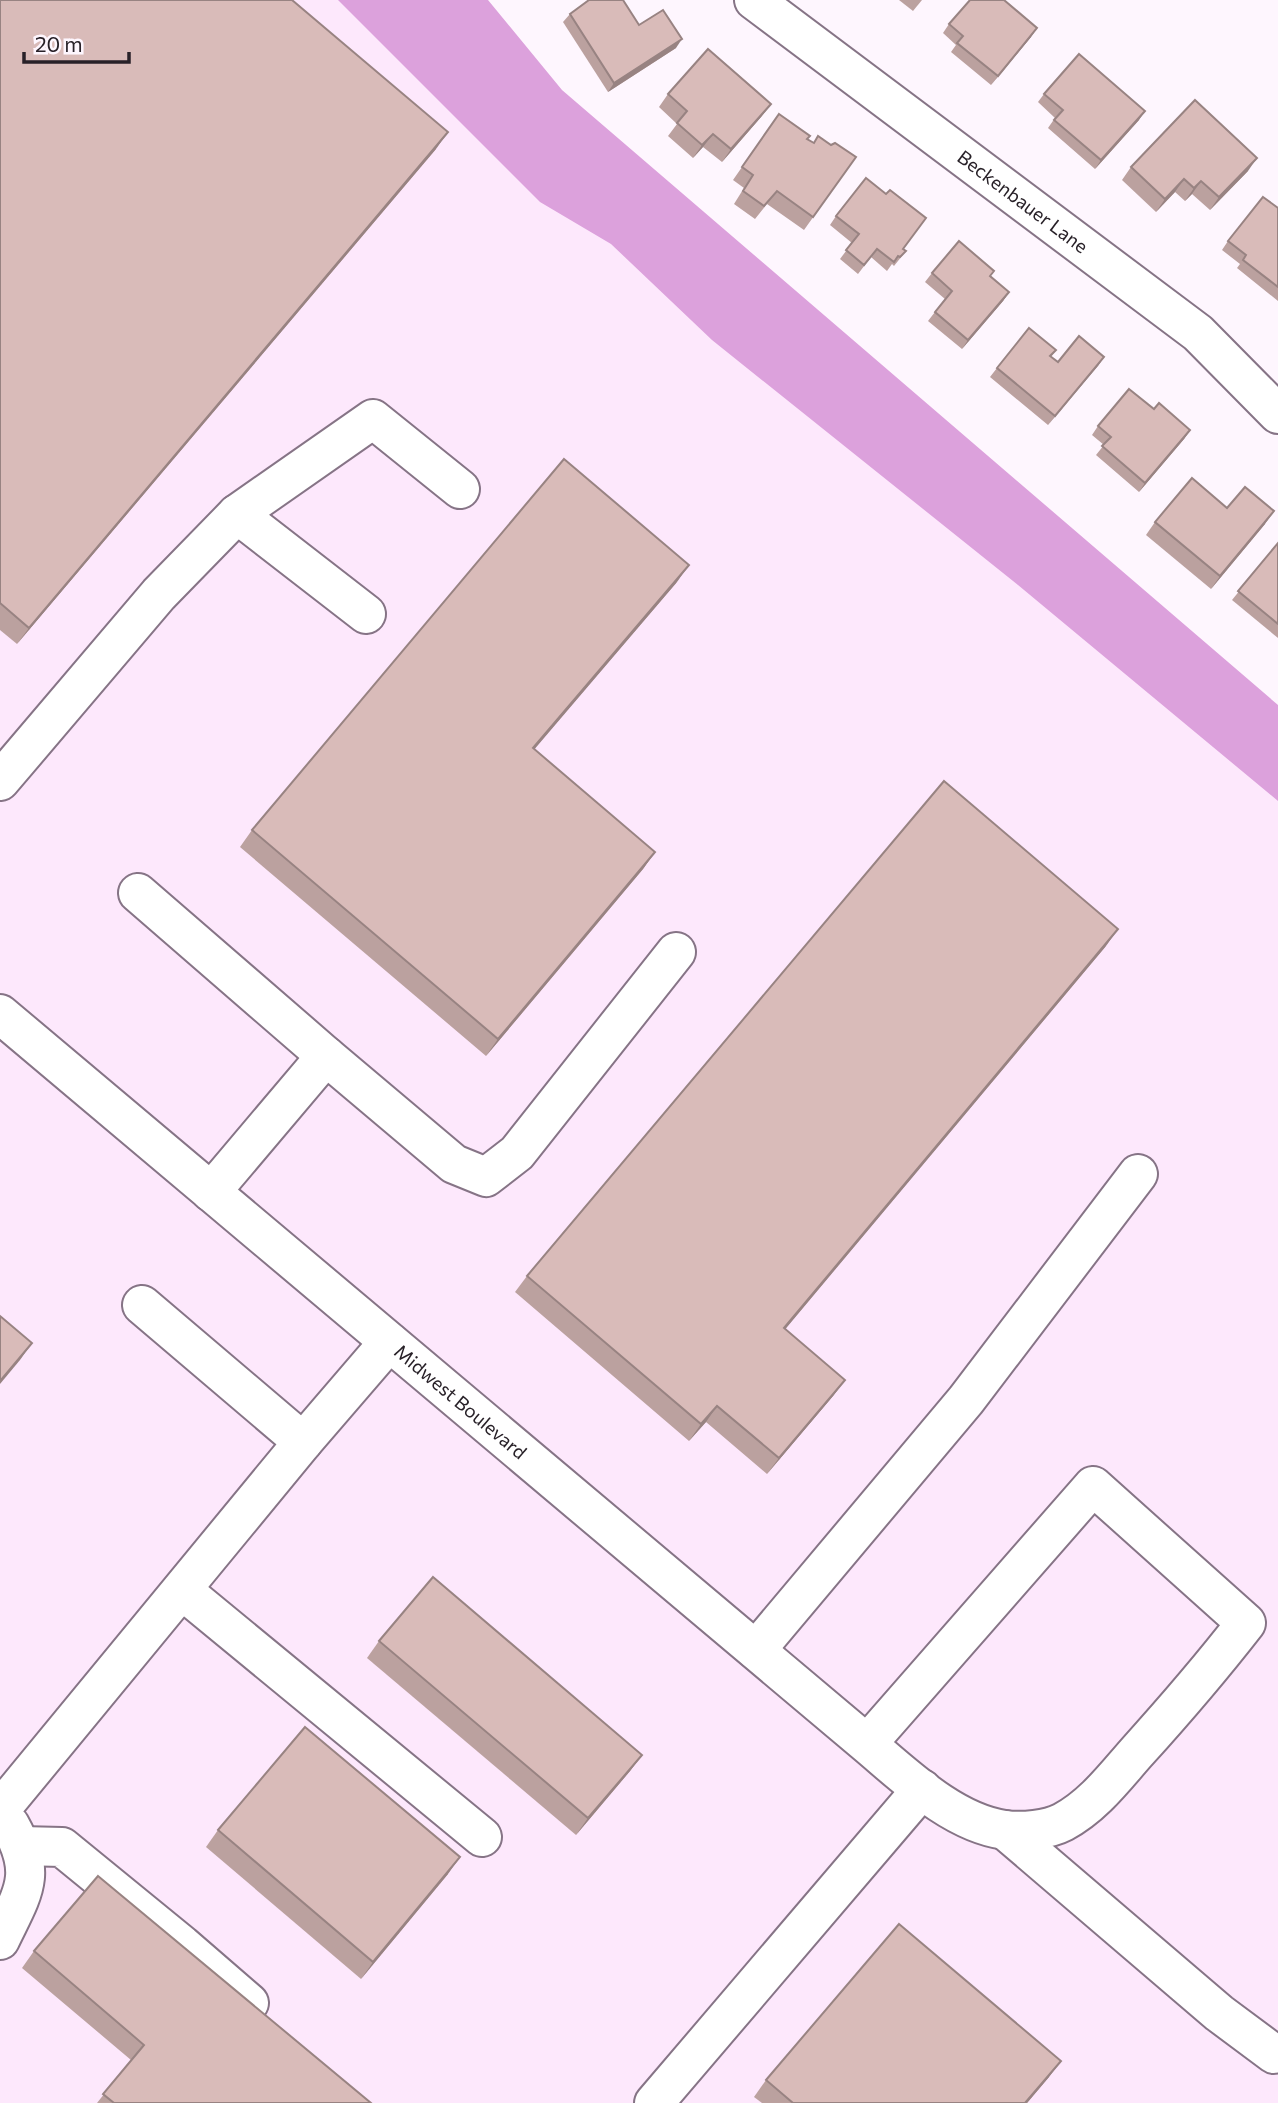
<svg xmlns="http://www.w3.org/2000/svg" width="1278" height="2103" viewBox="0 0 1278 2103" font-family="Commissioner,sans-serif">
  <style>
    .built { fill: #fde8fc }
    .forest { fill: #dca1dc }
    .lines { fill: none; stroke-linecap: round; stroke-linejoin: round }
    .minor-casing { stroke: #867486; stroke-width: 42 }
    .minor { stroke: #fff; stroke-width: 38 }
    .wall { fill: #bba19f }
    .shaded-wall { fill: #988382 }
    .building { fill: #d9bbb9; stroke: #988382; stroke-width: 2 }
    .labels { text-anchor: middle; stroke-width: 5; stroke-linejoin: round; paint-order: stroke }
    .street-label { font-size: 19px; fill: #282128; stroke: #fef6fe }
  </style>
  <rect width="100%" height="100%" fill="#fef6fe"/>
  <!-- built -->
  <polygon class="built" points="0,0 415,0 1278,736 1278,2103 0,2103"/>
  <!-- forest -->
  <polygon class="forest" points="338,0 488,0 562,90 1278,705 1278,801 1018,585 712,340 611,244 540,202"/>
  <g class="lines">
    <defs>
      <g id="minor">
        <path id="s1" d="M754 0 1198 333 1278 414"/>
        <polyline points="237,514 366,614"/>
        <polyline points="0,781 159,594 237,514 373,419 460,489"/>
        <polyline points="138,893 326,1056"/>
        <path id="s2" d="M0 1014 867 1744C905 1776 953 1823 1005 1830 1022 1832 1048 1830 1063 1822 1093 1806 1114 1778 1136 1753 1174 1711 1211 1668 1246 1623L1093 1486 867 1744"/>
        <polyline points="211,1192 326,1056 454,1164 486,1177 517,1153 676,952"/>
        <polyline points="142,1305 303,1442"/>
        <polyline points="182,1590 482,1837"/>
        <polyline points="756,1650 966,1400 1138,1174"/>
        <polyline points="0,1810 303,1442 389,1342"/>
        <polyline points="1005,1830 1219,2013 1274,2054 1278,2053"/>
        <polyline points="21,1846 62,1847 182,1945 249,2003"/>
        <path d="M0 1940C23 1892 38 1875 10 1825"/>
        <polyline points="654,2103 922,1789"/>
      </g>
    </defs>
    <!-- minor casing -->
    <use href="#minor" class="minor-casing"/>
    <!-- minor -->
    <use href="#minor" class="minor"/>
  </g>
  <!-- wall -->
  <g class="wall">
    <polygon points="0,0 436,149 17,644 0,630"/>
    <polygon points="899,0 922,0 913,11"/>
    <polygon points="570,14 639,25 676,48 608,92 563,22"/>
    <polygon points="949,24 1031,37 991,85 951,52 956,45 943,33"/>
    <polygon points="668,94 771,104 761,117 722,162 703,147 693,158 668,136 677,124 659,107"/>
    <polygon points="1044,94 1139,120 1095,169 1048,128 1055,118 1038,102"/>
    <polygon points="779,114 813,143 831,145 856,157 804,230 767,204 755,219 734,204 744,188 733,180"/>
    <polygon points="1131,167 1248,171 1210,210 1192,194 1185,201 1175,192 1156,212 1122,180"/>
    <polygon points="1278,208 1278,301 1237,268 1240,264 1222,250 1228,241"/>
    <polygon points="836,216 926,218 903,249 906,251 894,266 892,264 887,271 871,257 858,274 840,259 852,243 830,225"/>
    <polygon points="994,271 990,276 1009,292 1003,301 962,349 928,321 945,299 925,282 932,273"/>
    <polygon points="1056,350 1051,357 1058,362 1104,357 1048,425 990,377 997,368"/>
    <polygon points="1154,409 1190,430 1184,439 1139,492 1096,455 1104,445 1092,435 1098,426"/>
    <polygon points="1227,508 1265,524 1211,589 1146,535 1155,522"/>
    <polygon points="1278,543 1278,638 1232,600"/>
    <polygon points="677,582 534,749 655,852 643,869 486,1056 240,847 252,830"/>
    <polygon points="1106,946 785,1329 845,1380 833,1396 767,1474 706,1422 689,1441 515,1292 527,1276"/>
    <polygon points="379,1641 642,1755 630,1771 576,1835 367,1658"/>
    <polygon points="218,1830 448,1874 361,1979 206,1847"/>
    <polygon points="34,1951 371,2103 97,2103 131,2060 22,1968"/>
    <polygon points="1049,2077 1027,2103 762,2103 754,2097 766,2080"/>
  </g>
  <!-- shaded-wall -->
  <g class="shaded-wall">
    <polygon points="1037,28 1031,37 991,85 998,76"/>
    <polygon points="682,39 676,48 608,92 614,83"/>
    <polygon points="771,104 761,117 722,162 731,149"/>
    <polygon points="1145,111 1139,120 1095,169 1101,160"/>
    <polygon points="448,132 436,149 17,644 29,628"/>
    <polygon points="713,134 703,147 693,158 702,145"/>
    <polygon points="1257,158 1248,171 1210,210 1219,197"/>
    <polygon points="1184,179 1175,192 1156,212 1165,199"/>
    <polygon points="1201,181 1192,194 1185,201 1194,188"/>
    <polygon points="1009,292 1003,301 962,349 968,340"/>
    <polygon points="1104,357 1098,366 1048,425 1055,416"/>
    <polygon points="1190,430 1184,439 1139,492 1145,483"/>
    <polygon points="1274,511 1265,524 1211,589 1220,576"/>
    <polygon points="689,565 677,582 521,765 533,748"/>
    <polygon points="655,852 643,869 486,1056 498,1039"/>
    <polygon points="1118,929 1106,946 772,1345 784,1328"/>
    <polygon points="32,1343 20,1360 0,1384 0,1381"/>
    <polygon points="845,1380 833,1396 767,1474 779,1458"/>
    <polygon points="717,1406 706,1422 689,1441 701,1424"/>
    <polygon points="642,1755 630,1771 576,1835 588,1818"/>
    <polygon points="460,1857 448,1874 361,1979 373,1962"/>
    <polygon points="1061,2061 1049,2077 1027,2103 1025,2103"/>
  </g>
  <!-- building -->
  <g class="building">
    <polygon points="0,0 292,0 448,132 29,628 0,603"/>
    <polygon points="589,0 623,0 639,25 663,10 682,39 614,83 570,14"/>
    <polygon points="970,0 1004,0 1037,28 998,76 957,43 963,36 949,24"/>
    <polygon points="708,49 771,104 731,149 713,134 702,145 677,123 687,111 668,94"/>
    <polygon points="1079,54 1145,111 1101,160 1054,120 1063,110 1044,94"/>
    <polygon points="1195,100 1257,158 1219,197 1201,181 1194,188 1184,179 1165,199 1131,167"/>
    <polygon points="779,114 810,136 807,139 814,143 818,136 831,145 835,143 856,157 813,217 777,191 764,206 743,191 753,175 742,167"/>
    <polygon points="866,178 886,194 890,190 926,218 903,249 906,251 900,257 898,256 894,262 877,249 864,265 846,250 859,234 836,216"/>
    <polygon points="1263,197 1278,208 1278,287 1243,260 1246,255 1228,241"/>
    <polygon points="959,241 994,271 990,276 1009,292 968,340 935,312 952,291 932,273"/>
    <polygon points="1029,328 1056,350 1050,356 1058,362 1079,336 1104,357 1055,416 997,368"/>
    <polygon points="1129,389 1154,409 1159,403 1190,430 1145,483 1102,446 1111,437 1098,426"/>
    <polygon points="564,459 689,565 533,748 655,852 498,1039 252,830"/>
    <polygon points="1192,478 1227,508 1245,487 1274,511 1220,576 1155,522"/>
    <polygon points="1278,543 1278,624 1238,591"/>
    <polygon points="944,781 1118,929 784,1328 845,1380 779,1458 717,1406 701,1424 527,1276"/>
    <polygon points="0,1316 32,1343 0,1381"/>
    <polygon points="433,1577 642,1755 588,1818 379,1641"/>
    <polygon points="305,1727 460,1857 373,1962 218,1830"/>
    <polygon points="98,1876 371,2103 114,2103 103,2094 144,2045 34,1951"/>
    <polygon points="899,1924 1061,2061 1025,2103 793,2103 766,2080"/>
  </g>
  <g class="labels">
    <!-- street labels -->
    <g class="street-label">
      <text dy="7" stroke="none"><textPath href="#s1" startOffset="336">Beckenbauer Lane</textPath></text>
      <text dy="7" stroke="none"><textPath href="#s2" startOffset="602">Midwest Boulevard</textPath></text>
    </g>
  </g>
  <!-- scale -->
  <path d="M24 52v10h105v-10" fill="none" stroke="#282128" stroke-width="3.5"/>
  <text x="35" y="52" font-size="21" fill="#282128" stroke="#fef6fe" stroke-width="5" paint-order="stroke">20 m</text>
</svg>
